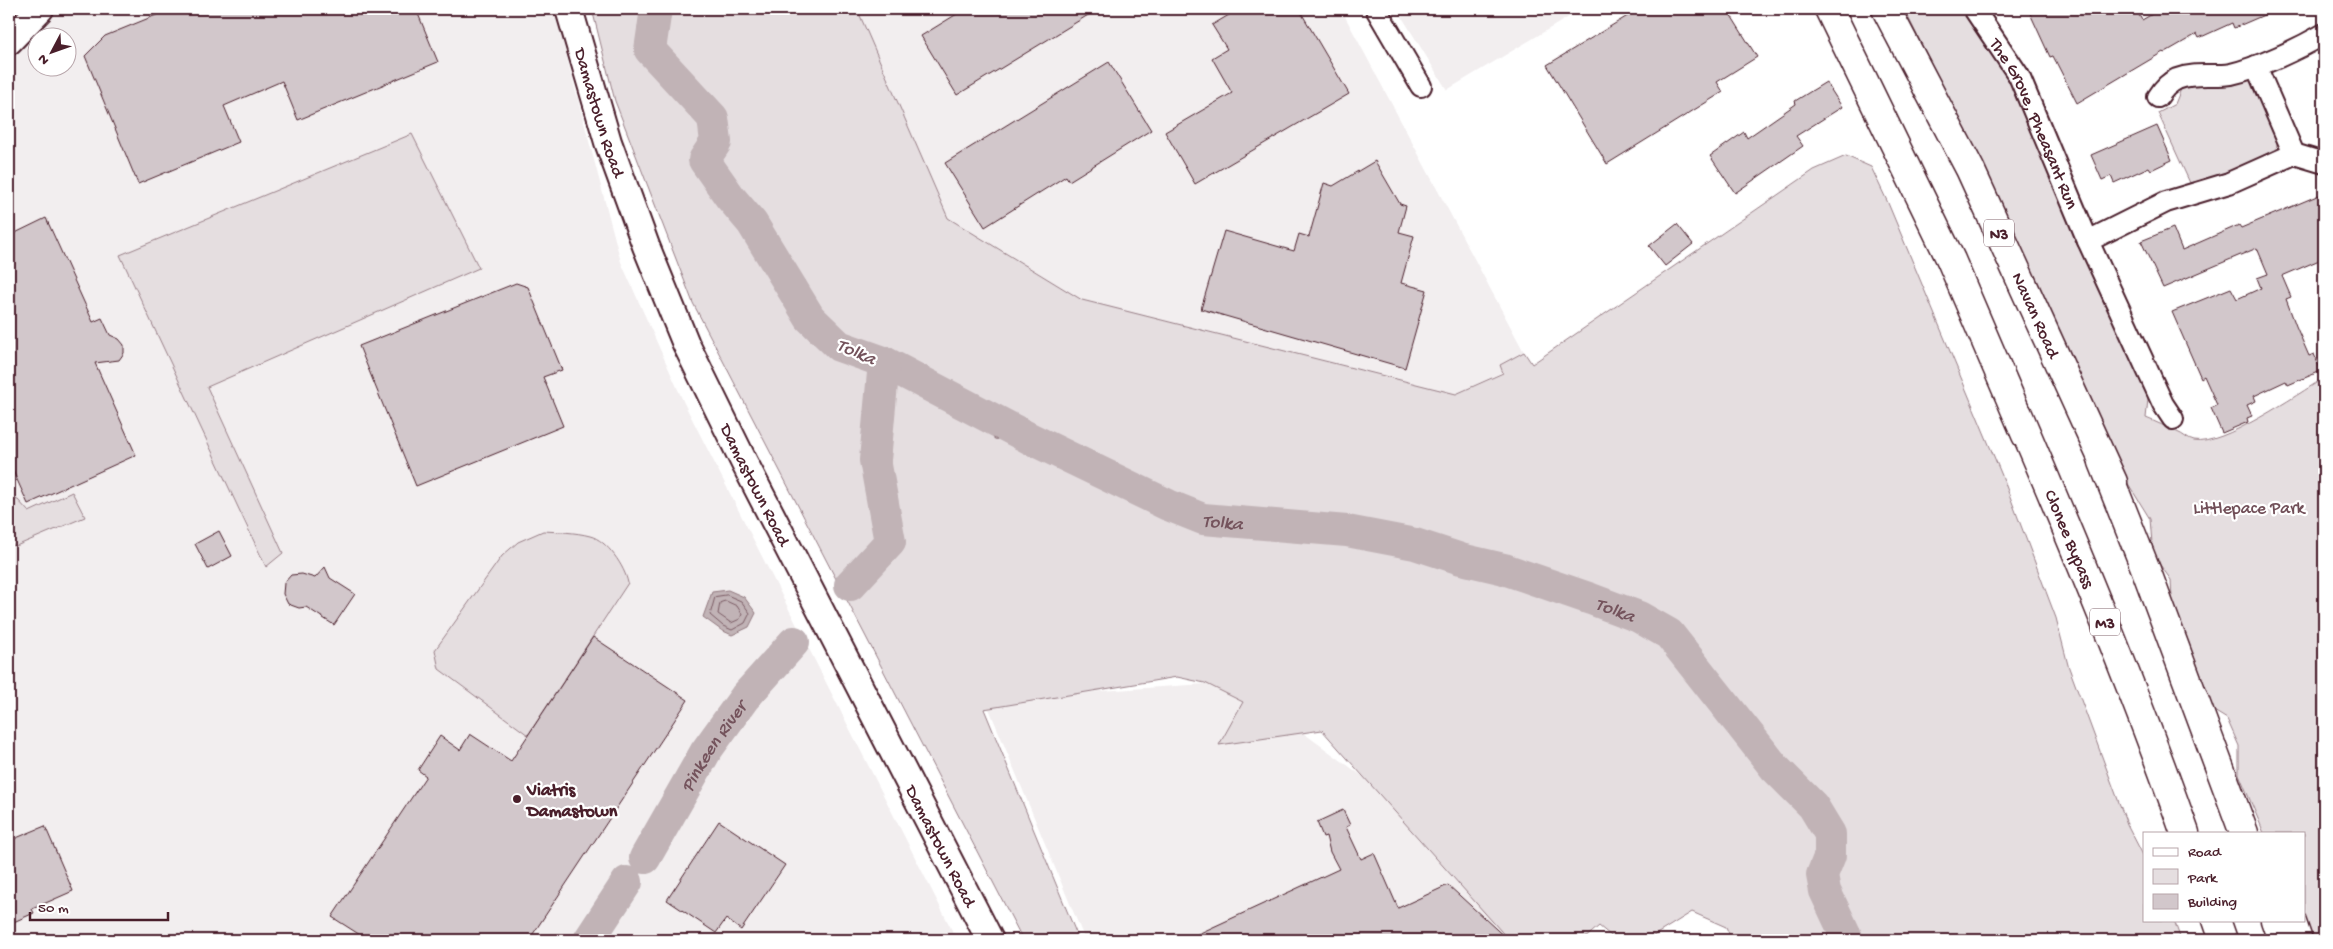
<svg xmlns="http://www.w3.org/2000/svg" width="2333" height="949" viewBox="0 0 2333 949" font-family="'Gochi Hand',sans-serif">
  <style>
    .built { fill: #f2eeef; fill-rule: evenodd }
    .green { fill: #e5dee0; stroke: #987e86 }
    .water { fill: #c1b3b6; stroke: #91787e }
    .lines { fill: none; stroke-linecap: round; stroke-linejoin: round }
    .shore { stroke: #7a5a63; stroke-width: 1 }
    .stream { stroke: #91787e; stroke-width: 5.5 }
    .river { stroke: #c1b3b6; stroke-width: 32 }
    .building { fill: #d2c7cb; stroke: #4a1f2b }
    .minor-casing { stroke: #4a1f2b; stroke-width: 24 }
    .tertiary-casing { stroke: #4a1f2b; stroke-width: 30 }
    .trunk-casing { stroke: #4a1f2b; stroke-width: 31 }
    .motorway-casing { stroke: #4a1f2b; stroke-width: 31 }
    .minor { stroke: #fff; stroke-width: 20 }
    .tertiary { stroke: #fff; stroke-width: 26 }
    .trunk { stroke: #fff; stroke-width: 28 }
    .motorway { stroke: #fff; stroke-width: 28 }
    .poi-dot { fill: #4a1f2b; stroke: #fff; stroke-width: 2 }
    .labels { text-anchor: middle; stroke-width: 4.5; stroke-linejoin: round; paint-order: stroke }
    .shield { fill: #fff; stroke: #80626b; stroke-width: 1 }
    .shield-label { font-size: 16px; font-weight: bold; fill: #4a1f2b }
    .street-label { font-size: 18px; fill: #4a1f2b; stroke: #fff }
    .park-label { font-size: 18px; fill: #714f58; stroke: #fff }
    .poi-label { font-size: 18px; font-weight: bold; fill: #4a1f2b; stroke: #fff; text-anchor: start }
    .water-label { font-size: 19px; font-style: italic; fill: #74535c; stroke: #fff }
  </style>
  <rect width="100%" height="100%" fill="#fff"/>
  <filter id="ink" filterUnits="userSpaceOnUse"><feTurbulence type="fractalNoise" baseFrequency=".02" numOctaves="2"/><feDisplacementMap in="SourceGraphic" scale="10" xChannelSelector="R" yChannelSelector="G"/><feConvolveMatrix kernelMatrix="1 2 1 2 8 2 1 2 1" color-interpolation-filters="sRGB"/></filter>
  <g filter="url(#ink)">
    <!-- built -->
    <g class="built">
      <path d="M9 9H554L621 262 684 403 957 940H9ZM38 38H68V68H38Z"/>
      <polygon points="861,9 1341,9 1524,352 1500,365 1503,372 1456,394 1081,300 948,218 858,11"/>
      <polygon points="1397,9 1582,9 1447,90"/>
      <polygon points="1219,683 1265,705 1587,940 1085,940 985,699"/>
    </g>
    <!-- green -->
    <g class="green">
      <polygon points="592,9 859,9 858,11 948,218 1082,300 1456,394 1503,373 1500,365 1524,352 1532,364 1814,170 1846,156 1871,167 1888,203 2003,478 2056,618 2068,665 2127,824 2144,857 2144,920 2174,920 2181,940 1854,940 1837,906 1830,877 1835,850 1830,822 1801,785 1761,744 1681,633 1646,614 1548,574 1375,531 1307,518 1240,518 1201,514 1147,490 833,335 812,313 789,273 758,227 809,335 875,369 901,387 1130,501 1209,532 1317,535 1499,578 1642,627 1670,645 1755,765 1806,805 1816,822 1820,840 1811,865 1824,916 1837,940 1732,940 1726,927 1692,912 1647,940 1616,940 1599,926 1583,940 1509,940 1322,730 1219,745 1243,702 1205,683 1177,677 984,709 1079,940 1023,940 693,303 615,101"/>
      <path d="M1904 9H1962L1982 32 2006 69 2149 390 2146 418C2156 422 2167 427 2177 432 2183 434 2188 440 2194 441 2221 447 2298 394 2324 378V940H2308L2304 920V833H2264L2239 774V746L2227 719 2214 711 2172 598 2171 580 2153 555 2150 519 2116 464 2007 215Z"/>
      <polygon points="2252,77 2279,135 2276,149 2230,172 2190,183 2158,113 2175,104 2181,89 2190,83"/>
      <polygon points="412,134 479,268 207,387 283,553 266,567 120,255"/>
      <polygon points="72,492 85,517 16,546 9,544 9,498 18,500 29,512"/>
      <path d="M543 531C559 532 575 532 590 536 607 540 625 567 628 583L528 735 439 669 435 650 502 556 518 542Z"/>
    </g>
    <!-- water -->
    <polygon class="water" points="728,590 744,597 756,613 749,627 732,635 721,630 703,617 712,592"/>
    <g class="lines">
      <!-- shore -->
      <g class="shore">
        <polygon points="727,595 741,601 750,613 745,623 732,630 723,626 710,615 715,597"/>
        <polygon points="726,601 737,606 742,614 740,619 731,623 718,614 720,603"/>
      </g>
      <!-- stream -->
      <polyline class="stream" points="996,437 1003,424"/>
      <!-- river -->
      <g class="river">
        <path id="s1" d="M656 9 650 50 713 118 716 142 704 160 730 197 752 223 810 318 839 346 884 362 1029 438 1168 505 1203 519 1347 531 1415 544 1461 559 1504 569 1591 599 1639 617 1669 634 1775 768 1813 806 1830 834V855L1822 875 1825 891 1848 940"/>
        <polyline points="850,585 890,542 875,460 884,362"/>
        <path id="s2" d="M645 858 706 751 745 697 794 642"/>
        <polyline points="589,940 627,882"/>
      </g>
    </g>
    <!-- building -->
    <g class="building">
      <polygon points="171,9 416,9 438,62 298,120 282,81 224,106 239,142 138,184 85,56 105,36"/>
      <polygon points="965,9 1098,9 957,95 921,36"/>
      <polygon points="1239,9 1299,9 1349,94 1195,184 1165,132 1232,93 1212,58 1227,49 1212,25"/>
      <polygon points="1639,9 1727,9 1757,57 1717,82 1723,92 1607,164 1547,65"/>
      <polygon points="2028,9 2135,9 2142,20 2161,9 2278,9 2234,28 2232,23 2199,38 2197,34 2164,53 2163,52 2077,103 2053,56 2050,57"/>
      <polygon points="1109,62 1151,130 1069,181 1066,176 985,227 945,163"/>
      <polygon points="1826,82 1842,107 1796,136 1803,146 1735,193 1710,156 1744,132 1747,138 1796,104 1795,101"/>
      <polygon points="2157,126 2172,160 2151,170 2149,167 2114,183 2111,176 2102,180 2091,155"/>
      <polygon points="1375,161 1400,204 1406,206 1399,232 1414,236 1401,283 1427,290 1405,368 1201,309 1224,231 1294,251 1299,234 1309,237 1324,183 1333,186"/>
      <polygon points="2324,193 2324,258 2282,276 2291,297 2286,299 2296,326 2309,356 2314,354 2321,371 2288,385 2286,381 2254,396 2256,401 2247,405 2252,416 2247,418 2248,422 2222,433 2211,408 2217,405 2204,376 2201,378 2172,312 2231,288 2237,299 2261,288 2257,278 2268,274 2257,248 2163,288 2141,241 2173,228 2182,250 2239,225 2241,228"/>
      <polygon points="46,218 93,322 102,318 110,335 119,339 124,345 124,353 119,360 95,363 136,455 28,504 9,462 9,236"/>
      <polygon points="1677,224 1693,244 1665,266 1649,246"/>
      <polygon points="516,283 528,287 562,370 543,377 563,426 416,486 359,346"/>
      <polygon points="219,531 232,556 208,569 195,544"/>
      <polygon points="325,567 330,578 355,594 334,625 306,607 299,608 288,604 283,594 284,583 291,575 302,574 315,578"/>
      <polygon points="593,637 688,700 529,940 368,940 332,917 426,776 418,770 440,736 460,750 470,734 511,761"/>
      <polygon points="1343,810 1350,825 1346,827 1361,859 1374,853 1398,908 1448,885 1508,940 1185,940 1339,869 1330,852 1326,836 1323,837 1317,822"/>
      <polygon points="719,821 785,865 741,930 726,919 716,933 667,900"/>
      <polygon points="45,826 73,891 32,909 34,913 9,924 9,841"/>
    </g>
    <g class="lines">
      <defs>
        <g id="minor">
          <polyline points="1376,9 1421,86"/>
          <path id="s3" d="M1974 9 2019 76 2088 241 2163 404 2173 419"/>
          <polyline points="2256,66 2294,154"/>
          <path d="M2158 97C2163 89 2168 83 2177 79 2195 72 2214 77 2231 74 2258 68 2300 48 2324 34"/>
          <polyline points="2088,241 2166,202 2229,183 2294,154 2324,163"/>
        </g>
        <g id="tertiary">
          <path id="s4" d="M569 9 608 142 646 246 686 344 744 462 990 940"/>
          <polyline points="9,41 40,9"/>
        </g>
        <g id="trunk">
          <polyline points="1829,9 1951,260 2026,435"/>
          <path id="s5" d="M1886 9 1970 169 2113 482"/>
          <polyline points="2291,920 2298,940"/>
        </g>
        <g id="motorway">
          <path id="s6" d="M2018 414C2077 552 2135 691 2185 833"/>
          <polyline points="2103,462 2146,570 2244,833"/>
          <polyline points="2216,920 2223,940"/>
          <polyline points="2275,920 2282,940"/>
        </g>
      </defs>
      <!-- minor casing -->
      <use href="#minor" class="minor-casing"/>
      <!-- tertiary casing -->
      <use href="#tertiary" class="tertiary-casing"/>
      <!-- trunk casing -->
      <use href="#trunk" class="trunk-casing"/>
      <!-- motorway casing -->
      <use href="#motorway" class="motorway-casing"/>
      <!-- minor -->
      <use href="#minor" class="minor"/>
      <!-- tertiary -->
      <use href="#tertiary" class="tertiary"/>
      <!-- trunk -->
      <use href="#trunk" class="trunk"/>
      <!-- motorway -->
      <use href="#motorway" class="motorway"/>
    </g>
  </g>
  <!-- markers -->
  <circle class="poi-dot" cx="517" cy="799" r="5"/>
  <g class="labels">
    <!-- shield labels -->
    <g class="shield">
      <rect x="1984" y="219.5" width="30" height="27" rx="4"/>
      <rect x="2090" y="608.5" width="30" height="27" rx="4"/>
    </g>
    <g class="shield-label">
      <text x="1999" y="239">N3</text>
      <text x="2105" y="628">M3</text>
    </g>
    <!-- street labels -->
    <g class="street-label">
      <text dy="6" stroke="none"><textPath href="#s4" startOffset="108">Damastown Road</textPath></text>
      <text dy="6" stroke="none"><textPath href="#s3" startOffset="130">The Grove, Pheasant Run</textPath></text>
      <text dy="6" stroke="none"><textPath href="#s5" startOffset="341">Navan Road</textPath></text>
      <text dy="6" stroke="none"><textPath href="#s4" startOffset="512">Damastown Road</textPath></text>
      <text dy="6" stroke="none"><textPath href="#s6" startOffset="135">Clonee Bypass</textPath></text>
      <text dy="6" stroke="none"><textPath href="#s4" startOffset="918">Damastown Road</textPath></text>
    </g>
    <!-- park labels -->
    <g class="park-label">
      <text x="2249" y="513">Littlepace Park</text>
    </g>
    <!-- poi labels -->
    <g class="poi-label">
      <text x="527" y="795">Viatris<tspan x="527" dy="21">Damastown</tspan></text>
    </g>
    <!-- water labels -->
    <g class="water-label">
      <text transform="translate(857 350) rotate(24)" y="7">Tolka</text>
      <text dy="7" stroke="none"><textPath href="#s1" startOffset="834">Tolka</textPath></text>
      <text dy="7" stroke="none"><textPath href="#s1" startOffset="1239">Tolka</textPath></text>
      <text dy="7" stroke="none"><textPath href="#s2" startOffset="131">Pinkeen River</textPath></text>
    </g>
  </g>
  <!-- margin -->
  <rect width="2333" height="949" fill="none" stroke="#fff" stroke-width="30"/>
  <rect x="15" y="15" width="2303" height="919" fill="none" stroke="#4a1f2b" stroke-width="2" filter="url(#ink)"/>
  <!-- legend -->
  <rect x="2143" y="832" width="162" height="90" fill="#ffffff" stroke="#b7a5aa"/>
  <rect x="2153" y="848" width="25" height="8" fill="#ffffff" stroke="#b7a5aa"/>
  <text x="2188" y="856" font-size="15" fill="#4a1f2b">Road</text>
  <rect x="2153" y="869" width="25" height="15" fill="#e5dee0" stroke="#b7a5aa"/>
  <text x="2188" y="882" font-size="15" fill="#4a1f2b">Park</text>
  <rect x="2153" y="894" width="25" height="15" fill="#d2c7cb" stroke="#b7a5aa"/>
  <text x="2188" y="906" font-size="15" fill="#4a1f2b">Building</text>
  <!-- north arrow -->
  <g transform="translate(52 52) rotate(229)"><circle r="24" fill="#ffffff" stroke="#b7a5aa"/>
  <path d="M0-4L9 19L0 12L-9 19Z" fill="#4a1f2b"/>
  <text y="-8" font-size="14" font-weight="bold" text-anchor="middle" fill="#4a1f2b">N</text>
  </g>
  <!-- scale -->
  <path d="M30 912v8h138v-8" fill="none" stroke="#4a1f2b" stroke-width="2.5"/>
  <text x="38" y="912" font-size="15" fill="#4a1f2b" stroke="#ffffff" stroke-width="4" paint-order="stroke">50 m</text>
</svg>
